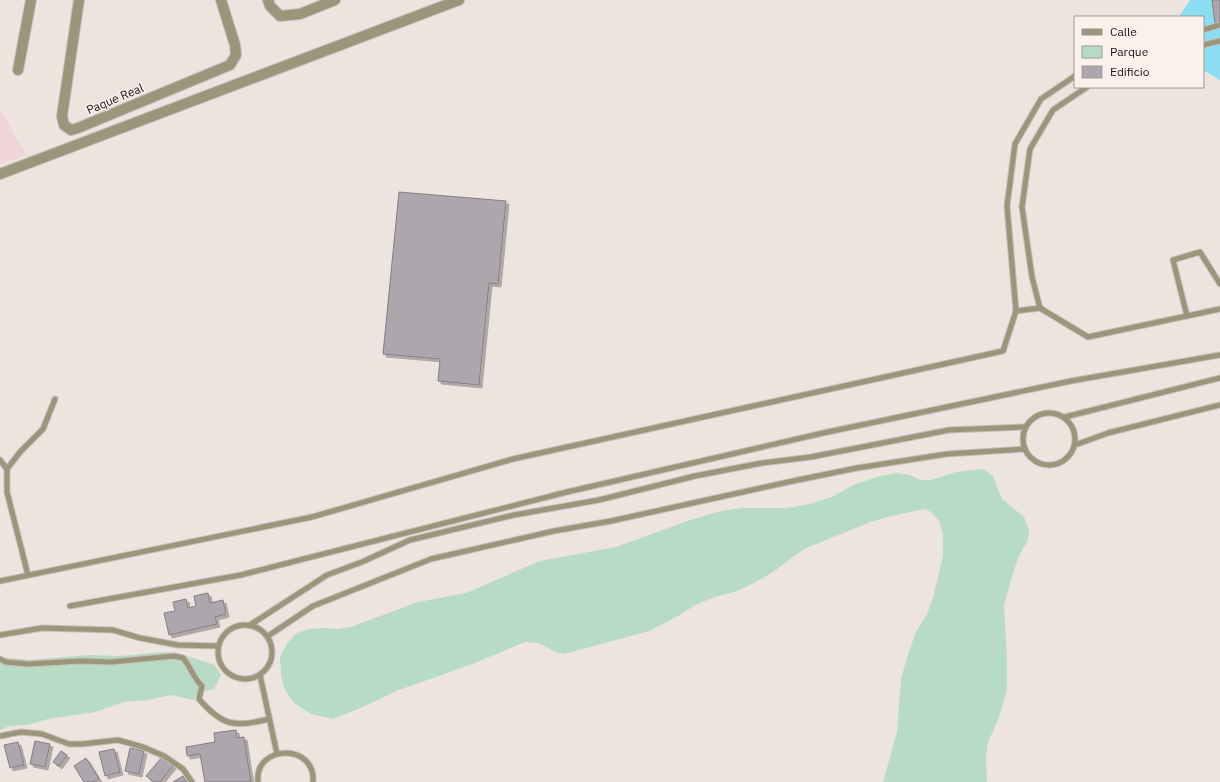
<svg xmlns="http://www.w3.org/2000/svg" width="1220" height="782" viewBox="0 0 1220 782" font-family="'IBM Plex Sans',sans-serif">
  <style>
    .commercial { fill: #efd4d8 }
    .green { fill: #b7dbc3 }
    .water { fill: #8dddf2 }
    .building { fill: #aca6ad; stroke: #837d84; filter: url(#shadow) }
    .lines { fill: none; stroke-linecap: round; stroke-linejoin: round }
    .lane-casing { stroke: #c6beba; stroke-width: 7 }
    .street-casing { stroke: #c6beba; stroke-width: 12 }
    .lane { stroke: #9a967b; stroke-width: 5 }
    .street { stroke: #9a967b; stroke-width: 10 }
    .labels { text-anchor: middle; stroke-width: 3; stroke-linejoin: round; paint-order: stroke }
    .street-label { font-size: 12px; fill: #161311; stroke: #fbf1ec }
  </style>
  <defs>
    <filter id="shadow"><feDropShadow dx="3" dy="3" stdDeviation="0" flood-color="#0004"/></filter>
  </defs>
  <rect width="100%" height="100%" fill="#ede4df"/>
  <!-- commercial -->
  <polygon class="commercial" points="0,109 26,155 0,164"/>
  <!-- green -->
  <g class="green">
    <polygon points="983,469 993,476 1002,499 1024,517 1029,530 1028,540 1019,556 1012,576 1004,606 1007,659 1007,689 998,720 988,742 986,758 987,782 883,782 897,732 901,679 908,654 916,632 927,614 933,598 943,556 943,533 939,521 931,512 924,509 887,517 868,523 804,549 773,572 754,583 737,591 715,597 695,605 678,616 649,631 564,654 556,652 539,643 525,642 475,663 399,690 356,710 333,719 311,714 294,703 284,688 281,675 280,657 288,642 297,633 309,629 325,628 337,629 351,627 418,602 466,593 540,561 616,547 690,520 721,511 743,508 787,508 810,504 832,497 853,485 880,476 896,473 910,475 920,480 931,480 956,472"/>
    <polygon points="163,652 177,653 215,665 221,675 214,689 204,691 201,695 193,700 171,695 147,700 124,702 95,712 48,719 27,725 10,726 0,730 0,657 30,660 89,655 120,656"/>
  </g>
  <!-- water -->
  <polygon class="water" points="1190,0 1212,0 1215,23 1220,22 1220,80 1203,70 1203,17 1179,17"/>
  <!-- building -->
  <g class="building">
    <polygon points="1212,0 1220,0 1220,22 1215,23"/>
    <polygon points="399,192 506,201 498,284 489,283 479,385 438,381 440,359 383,354"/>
    <polygon points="208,593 210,603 223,600 226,614 215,617 217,624 169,635 164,613 175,611 173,602 186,599 188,608 196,606 194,596"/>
    <polygon points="236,730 237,738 244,737 251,782 205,782 200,754 187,756 186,747 215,742 214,733"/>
    <polygon points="35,741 50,744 45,767 30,764"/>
    <polygon points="18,742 24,765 10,768 4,745"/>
    <polygon points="130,748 144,751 139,774 125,771"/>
    <polygon points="114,749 120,772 105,776 99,752"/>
    <polygon points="61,751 67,755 59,766 53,762"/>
    <polygon points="162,757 173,766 160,782 154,782 146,776"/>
    <polygon points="86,758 99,779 93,782 84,782 74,766"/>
    <polygon points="183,776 187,782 173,782"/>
  </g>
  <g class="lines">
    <defs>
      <g id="lane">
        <polyline points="1203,30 1220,25"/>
        <polyline points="1203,45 1220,41"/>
        <polyline points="1040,308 1032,277 1022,207 1030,149 1053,110 1087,87"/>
        <polyline points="1016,311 1007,206 1015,144 1041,99 1075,76"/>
        <polyline points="1187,316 1173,260 1200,252 1220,284"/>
        <circle cx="1049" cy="439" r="26"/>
        <polyline points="1065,417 1220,378"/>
        <polyline points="1075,445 1108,433 1220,405"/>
        <polyline points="0,460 7,469"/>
        <polyline points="28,575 7,492 7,469 20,452 43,429 55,399"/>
        <polyline points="0,581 312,517 513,459 1003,351 1016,311 1040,308 1088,337 1220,309"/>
        <polyline points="70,606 241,575 567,492 823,433 1071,381 1220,355"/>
        <circle cx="245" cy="652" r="27"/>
        <polyline points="250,625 327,575 362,562 410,540 514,515 599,500 695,476 762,463 811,457 949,430 1025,427"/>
        <polyline points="0,635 42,628 113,630 140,638 178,645 218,646"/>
        <polyline points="268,636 313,606 431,559 554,531 611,521 793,481 857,468 947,454 1025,449"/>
        <path d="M0 659 6 662 28 664 80 661 111 662 174 656 183 658C191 667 193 678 202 686L199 699C223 727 235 727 269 719"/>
        <polyline points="260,675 277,754"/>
        <polyline points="0,736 21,732 42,734 69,744 82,744 118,740 143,747 164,756 183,769 192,782"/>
        <path d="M258 782C254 744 316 743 313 782"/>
      </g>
      <g id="street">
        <polyline points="79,0 62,116 64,125 71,130 78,128 230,65 236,55 235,45 221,0"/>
        <polyline points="268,0 270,6 280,16 300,14 335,0"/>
        <polyline points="18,70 31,0"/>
        <polyline points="0,174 459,0"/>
      </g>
    </defs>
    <!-- lane casing -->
    <use href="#lane" class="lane-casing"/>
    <!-- street casing -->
    <use href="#street" class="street-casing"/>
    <!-- lane -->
    <use href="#lane" class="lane"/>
    <!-- street -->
    <use href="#street" class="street"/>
  </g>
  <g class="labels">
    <!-- street labels -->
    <g class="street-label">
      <text transform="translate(115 99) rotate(-23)" y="4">Paque Real</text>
    </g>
  </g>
  <!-- legend -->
  <rect x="1074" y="16" width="130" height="72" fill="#fbf1ec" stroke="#9f9894"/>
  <rect x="1082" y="29" width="20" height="6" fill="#9a967b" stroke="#9f9894"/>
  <text x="1110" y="36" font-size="12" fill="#161311">Calle</text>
  <rect x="1082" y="46" width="20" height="12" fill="#b7dbc3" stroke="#9f9894"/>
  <text x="1110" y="56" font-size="12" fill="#161311">Parque</text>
  <rect x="1082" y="66" width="20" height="12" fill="#aca6ad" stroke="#9f9894"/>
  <text x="1110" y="76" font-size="12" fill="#161311">Edificio</text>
</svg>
